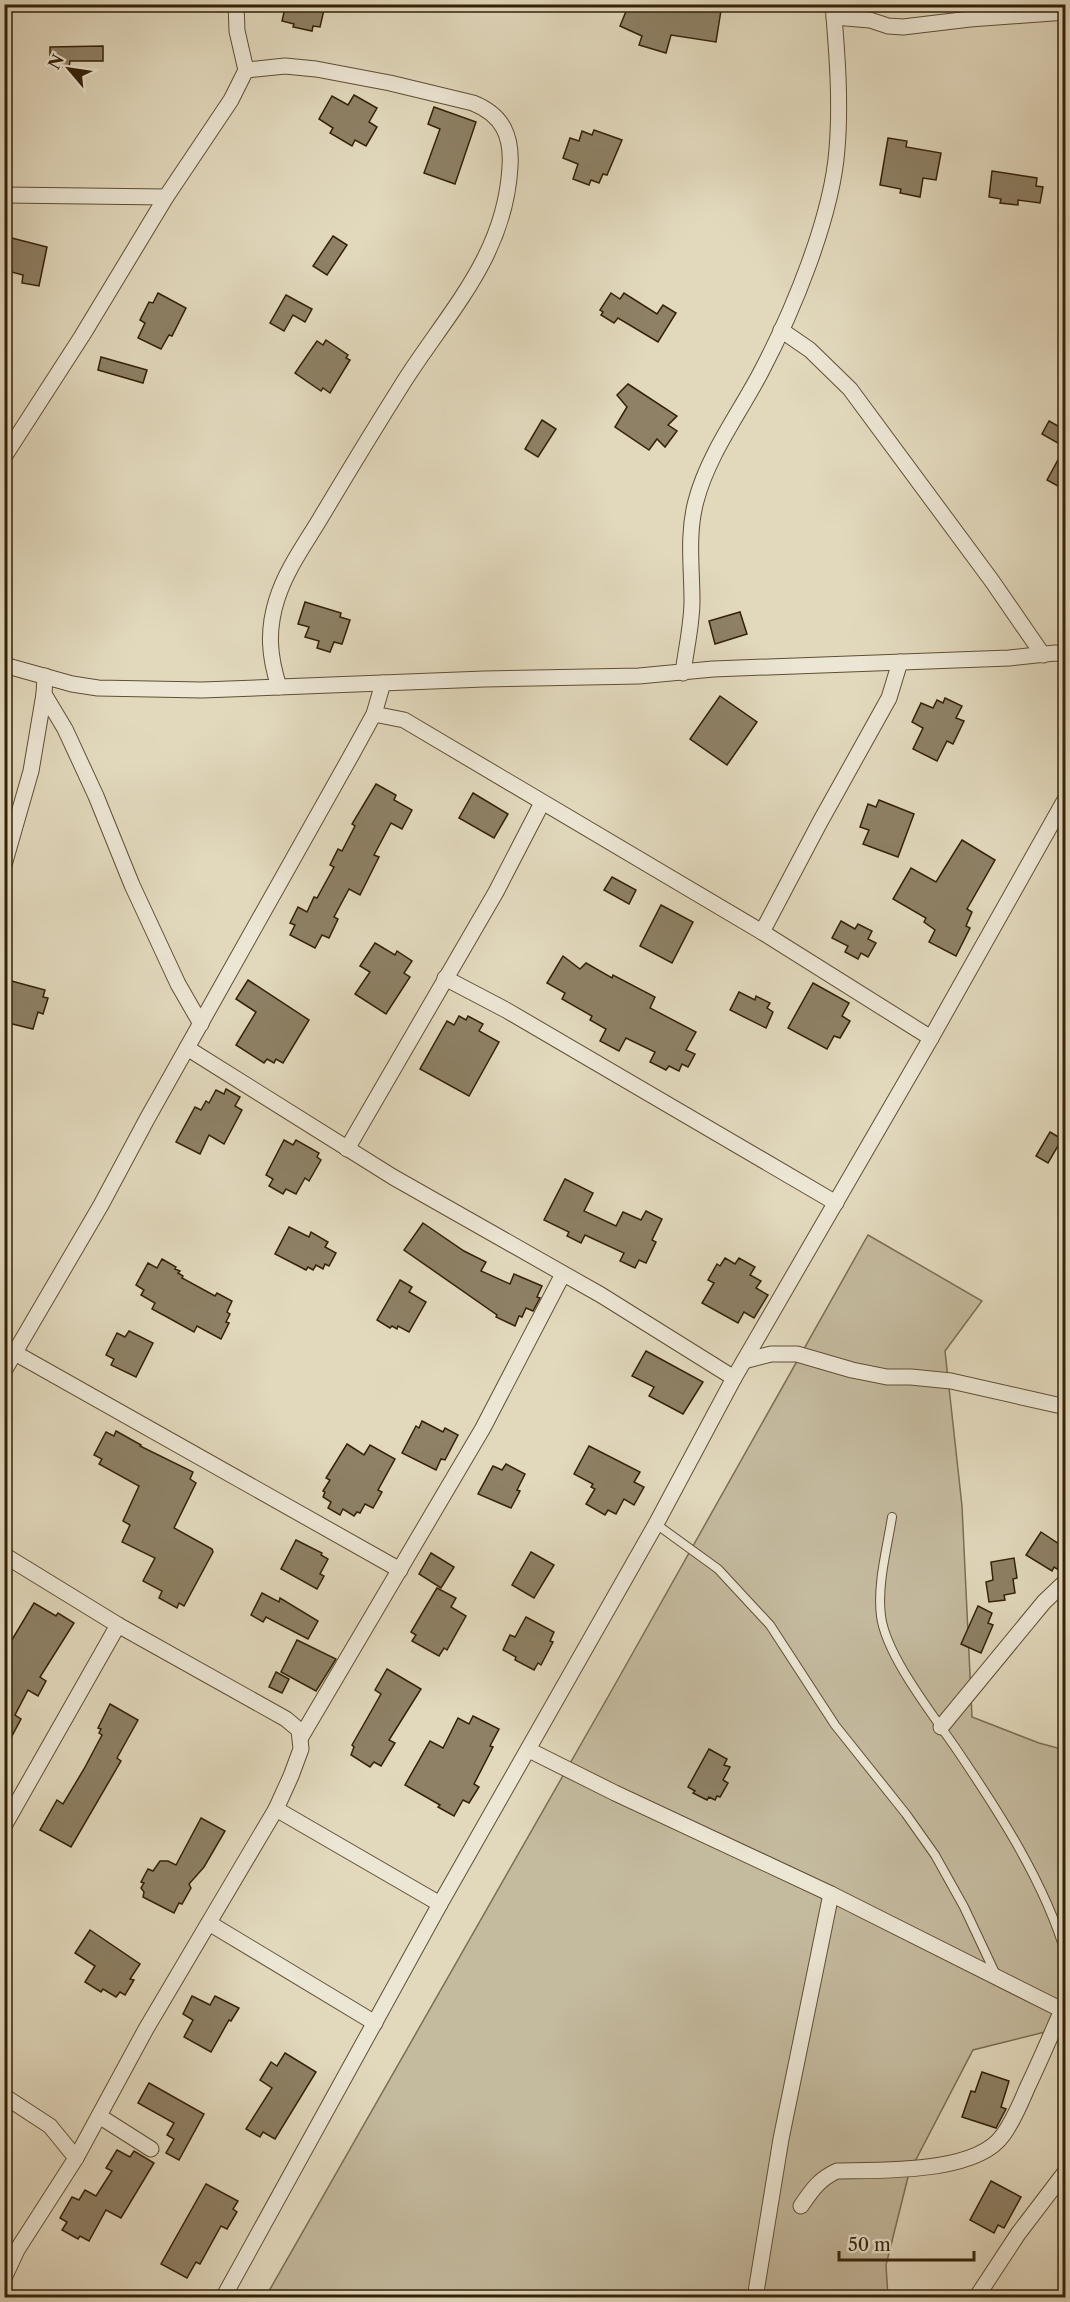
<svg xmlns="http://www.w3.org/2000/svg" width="1070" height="2302" viewBox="0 0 1070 2302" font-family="'Libre Caslon Text',serif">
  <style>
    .green { fill: #c4ba9e; stroke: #7c6e52; stroke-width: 1.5 }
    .building { fill: #8e8166; stroke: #332107; stroke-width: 1.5 }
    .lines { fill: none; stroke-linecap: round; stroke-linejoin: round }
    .lane-casing { stroke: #5f4f34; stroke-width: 10 }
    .street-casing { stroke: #5f4f34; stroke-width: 17 }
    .lane { stroke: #ece6d4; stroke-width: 8 }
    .street { stroke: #ece6d4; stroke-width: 15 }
  </style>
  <rect width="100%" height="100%" fill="#e2d9bd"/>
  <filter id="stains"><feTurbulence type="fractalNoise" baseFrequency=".00333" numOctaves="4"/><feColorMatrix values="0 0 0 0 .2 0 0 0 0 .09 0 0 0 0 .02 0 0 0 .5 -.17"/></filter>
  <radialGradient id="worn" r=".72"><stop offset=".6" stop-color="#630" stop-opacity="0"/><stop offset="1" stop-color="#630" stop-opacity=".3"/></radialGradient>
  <!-- green -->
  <polygon class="green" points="868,1235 982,1301 945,1351 962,1506 972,1717 1039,1743 1065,1750 1065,2027 973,2050 909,2173 886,2265 888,2297 265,2298 617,1681"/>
  <!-- building -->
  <g class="building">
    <polygon points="286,4 317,4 316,9 324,10 320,27 313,26 312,31 293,27 294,24 282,21"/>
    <polygon points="629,4 664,4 680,10 681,4 722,4 716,42 671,35 666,53 639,45 642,36 620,26"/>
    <polygon points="103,46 103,61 70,61 69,67 60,67 50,62 50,47"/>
    <polygon points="354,95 377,108 369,122 377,127 366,146 355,140 352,146 330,133 333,128 319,119 332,96 348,105"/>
    <polygon points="434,107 476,122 455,184 424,173 440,129 428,124"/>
    <polygon points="594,130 622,140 607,175 603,174 599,183 591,180 589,185 573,179 578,164 563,158 570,138 579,141 582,131 592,135"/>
    <polygon points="888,138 907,141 906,147 941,153 936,180 923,178 920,197 900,193 901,189 880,185"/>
    <polygon points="992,171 1037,178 1036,186 1043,187 1040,203 1018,200 1018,205 1000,203 1001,199 989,197"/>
    <polygon points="4,236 47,247 39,286 22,283 23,275 4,270"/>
    <polygon points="333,236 347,245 327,275 313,266"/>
    <polygon points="158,293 186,308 172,336 169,335 161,349 138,338 145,323 140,320 149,302 153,303"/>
    <polygon points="611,293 620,299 624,293 657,314 663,305 676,313 658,342 618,318 614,323 601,315 603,312 600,310"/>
    <polygon points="286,295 312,309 305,322 293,315 284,331 270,323"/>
    <polygon points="326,340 348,355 346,358 350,360 330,393 323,388 321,391 295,373 317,341 323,345"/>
    <polygon points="101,357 147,370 143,383 98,370"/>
    <polygon points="628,384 677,416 668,425 677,431 665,447 657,439 649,450 615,427 627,407 617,395"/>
    <polygon points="542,420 556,429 538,457 525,449"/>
    <polygon points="1049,421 1065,430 1065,490 1047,480 1065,447 1042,434"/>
    <polygon points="305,602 341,613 340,617 350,620 342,644 334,642 330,652 317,648 319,641 305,637 309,627 298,624"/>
    <polygon points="740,612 747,634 715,644 709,621"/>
    <polygon points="720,696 757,722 727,765 690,739"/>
    <polygon points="945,698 962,706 956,718 964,721 953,744 947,741 937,761 913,749 923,728 912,722 921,703 933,708 937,700 943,703"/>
    <polygon points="376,784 396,795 394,800 412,810 402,829 391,823 374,855 379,857 360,895 349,889 334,917 338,919 329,938 322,935 315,948 290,935 295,925 290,923 298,907 307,912 314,897 317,898 334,867 330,865 338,849 342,851 355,826 352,824"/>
    <polygon points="473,793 508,814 494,838 459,818"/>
    <polygon points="879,800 914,814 898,857 863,844 869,830 860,827 868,804 876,807"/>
    <polygon points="962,840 995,860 967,909 972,912 966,926 970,928 956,956 929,942 935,930 924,922 926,918 893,899 911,868 936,882"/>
    <polygon points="612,877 636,890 629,904 604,890"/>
    <polygon points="661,905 693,922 672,963 640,946"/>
    <polygon points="841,921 855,929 858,924 872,931 868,939 876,943 868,957 861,953 858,959 845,952 848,946 832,938"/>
    <polygon points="375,943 395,955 397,951 412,961 404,973 410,977 386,1014 355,994 370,972 360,966"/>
    <polygon points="563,956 580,969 586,963 612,978 613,975 655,997 650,1008 696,1032 686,1050 695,1054 688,1067 682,1064 679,1071 669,1066 666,1070 650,1062 655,1052 626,1038 619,1051 600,1041 606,1029 590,1020 592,1016 562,999 565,993 547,983"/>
    <polygon points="4,979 45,990 43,997 48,998 43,1014 38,1012 33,1029 4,1022"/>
    <polygon points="248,980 309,1020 283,1063 276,1059 274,1063 267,1059 264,1063 236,1045 256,1012 236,999"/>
    <polygon points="813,983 849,1003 842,1016 850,1021 840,1038 834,1036 827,1049 788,1028"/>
    <polygon points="739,992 755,1000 756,996 770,1003 767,1008 773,1012 766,1028 730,1010"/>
    <polygon points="459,1016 466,1020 468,1016 483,1024 479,1031 499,1042 469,1096 420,1069 447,1021 454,1025"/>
    <polygon points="226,1089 240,1097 235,1106 242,1110 224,1144 209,1135 200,1154 176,1142 195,1107 201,1110 206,1101 209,1103 216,1090 224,1094"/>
    <polygon points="1050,1132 1062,1139 1048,1163 1036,1156"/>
    <polygon points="284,1140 293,1145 296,1140 319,1153 317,1157 321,1160 309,1181 305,1178 296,1194 286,1189 283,1194 269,1186 273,1179 266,1175"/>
    <polygon points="565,1179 593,1193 584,1211 616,1226 623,1212 641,1220 646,1211 662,1219 652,1240 656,1242 646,1263 639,1260 635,1268 620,1261 624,1253 585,1235 581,1243 567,1236 569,1232 544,1220"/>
    <polygon points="423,1223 464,1251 486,1262 481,1271 510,1284 514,1274 542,1286 537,1297 540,1298 533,1311 526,1308 522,1317 519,1316 515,1326 496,1317 497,1315 404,1250"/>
    <polygon points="289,1227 309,1237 311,1232 328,1242 325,1247 336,1253 329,1266 325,1264 323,1269 316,1265 313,1270 308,1267 306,1270 275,1254"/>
    <polygon points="725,1258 735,1264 739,1258 755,1267 750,1275 761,1281 756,1288 768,1295 754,1318 744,1312 738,1323 702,1303 714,1283 708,1280 717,1264 720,1266"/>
    <polygon points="162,1259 176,1267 175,1269 180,1271 178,1273 183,1276 182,1278 215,1296 217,1293 232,1301 227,1312 230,1314 226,1322 229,1323 221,1339 197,1326 194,1332 167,1317 152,1309 155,1303 141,1295 144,1290 136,1285 148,1263 157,1268"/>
    <polygon points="400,1280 412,1287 409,1292 426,1302 409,1332 398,1326 397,1329 392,1326 390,1328 377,1320"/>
    <polygon points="129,1331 153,1343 136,1377 111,1365 114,1359 106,1355 117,1333 125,1337"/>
    <polygon points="646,1351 703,1382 683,1414 649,1396 654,1387 632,1376"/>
    <polygon points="422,1421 443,1432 445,1428 458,1435 445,1460 441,1459 436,1470 402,1453 416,1426 419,1428"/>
    <polygon points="116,1431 141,1445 140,1446 193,1472 190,1479 196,1483 174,1528 212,1549 213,1552 184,1606 179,1603 177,1608 159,1598 162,1591 143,1581 155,1558 122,1542 130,1525 123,1521 139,1486 99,1464 102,1459 94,1455 106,1432 114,1436"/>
    <polygon points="347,1444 364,1455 370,1445 395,1459 378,1490 382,1492 373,1508 365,1504 360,1513 357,1512 354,1516 343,1509 340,1515 328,1508 331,1502 323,1497 325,1492 323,1491 330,1480 326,1478"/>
    <polygon points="589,1446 640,1472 634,1482 644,1487 634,1505 624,1499 616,1514 608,1510 605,1515 586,1504 595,1489 591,1487 593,1484 574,1474"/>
    <polygon points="506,1464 525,1474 517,1490 520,1491 511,1508 478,1494 493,1466 502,1470"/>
    <polygon points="1041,1532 1065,1548 1065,1571 1062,1572 1054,1567 1052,1571 1026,1555"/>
    <polygon points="296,1540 322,1553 321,1555 328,1559 320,1574 324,1576 317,1589 281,1569"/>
    <polygon points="531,1552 554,1565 534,1598 512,1585"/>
    <polygon points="431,1553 454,1567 441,1588 419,1574"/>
    <polygon points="1014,1558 1017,1578 1013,1579 1015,1593 1004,1595 1005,1600 989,1602 986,1582 993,1580 991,1562"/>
    <polygon points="437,1588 456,1598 451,1607 466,1616 447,1650 444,1648 439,1656 412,1641 416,1635 411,1632"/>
    <polygon points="262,1593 279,1602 280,1598 318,1621 308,1639 266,1617 263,1622 251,1615"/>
    <polygon points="34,1603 56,1616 58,1613 74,1623 40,1677 46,1681 38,1696 28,1690 15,1715 21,1719 4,1751 4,1653"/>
    <polygon points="978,1606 992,1613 988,1623 993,1625 981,1653 961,1644"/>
    <polygon points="526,1617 554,1632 550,1641 553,1642 541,1665 538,1663 534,1670 515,1660 516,1657 503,1650 510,1635 515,1637"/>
    <polygon points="297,1640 336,1659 316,1691 281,1672"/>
    <polygon points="387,1669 421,1689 389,1740 395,1743 381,1766 374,1762 370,1767 351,1755 354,1747 352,1745 381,1694 375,1690"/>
    <polygon points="276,1672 289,1679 282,1693 269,1687"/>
    <polygon points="110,1704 138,1720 117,1758 121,1761 71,1847 40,1830 57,1800 63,1804 84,1769 102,1735 99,1733 101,1729 98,1728"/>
    <polygon points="473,1716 499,1729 490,1746 493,1747 474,1784 479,1787 469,1803 463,1800 454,1816 438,1807 440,1805 405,1785 430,1741 443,1748 458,1718 469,1724"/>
    <polygon points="709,1749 727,1759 724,1765 730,1767 723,1780 728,1783 720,1797 717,1796 715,1800 709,1797 707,1800 693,1793 695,1791 688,1787"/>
    <polygon points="201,1818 225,1831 204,1867 189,1884 191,1888 182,1904 179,1903 174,1913 143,1897 144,1892 141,1888 144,1883 141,1882 148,1869 153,1871 160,1861 168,1861 176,1865"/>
    <polygon points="90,1930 140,1964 130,1979 134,1980 125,1995 120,1992 116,1997 103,1989 101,1992 85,1982 95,1966 75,1953"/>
    <polygon points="192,1996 210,2005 215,1996 239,2008 231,2021 229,2020 211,2052 184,2037 193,2020 183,2014"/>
    <polygon points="285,2053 316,2072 275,2139 263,2132 260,2137 246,2129 272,2088 260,2080 271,2062 277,2066"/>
    <polygon points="982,2072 1009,2081 1001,2107 1006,2109 996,2128 962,2117 971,2091 975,2092"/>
    <polygon points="149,2083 204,2114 179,2160 166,2153 174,2139 167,2135 174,2123 138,2103"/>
    <polygon points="117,2150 130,2157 134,2151 154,2163 121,2218 106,2210 89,2241 80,2236 78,2239 62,2230 67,2222 60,2218 72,2197 79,2200 85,2190 96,2196 112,2171 106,2168"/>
    <polygon points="991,2181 1021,2197 1004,2228 998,2225 994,2233 970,2220"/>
    <polygon points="206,2184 238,2201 233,2209 237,2212 227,2229 221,2226 200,2264 196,2262 187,2278 161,2264"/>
  </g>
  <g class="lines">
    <defs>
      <g id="lane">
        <path d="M892 1517C887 1549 877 1584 881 1616 886 1656 934 1716 957 1750 999 1812 1045 1883 1066 1955"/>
        <polyline points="656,1524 718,1569 770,1625 835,1725 906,1814 935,1855 964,1907 996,1975"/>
        <polyline points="1062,2010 1066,1992"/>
      </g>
      <g id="street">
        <polyline points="834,17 870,20 888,26 903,27 970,19 1066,12"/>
        <path d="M246 70 285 66 316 69 390 83 473 103C503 115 512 136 510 167 505 255 450 310 405 380 376 426 348 472 320 519 305 544 286 570 277 599 267 630 269 656 279 687"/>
        <polyline points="4,195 166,197"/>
        <polyline points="781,330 810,350 850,389 992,581 1043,655"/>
        <polyline points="4,457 82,336 166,197 231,100 246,70 237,31 236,4"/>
        <polyline points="4,665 72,684 98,688 202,690 484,679 639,676 713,669 1009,658 1055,653 1066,654"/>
        <path d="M683 673C686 649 692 624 692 601 692 568 687 534 696 501 708 455 739 414 761 372 793 311 832 217 837 149 841 101 837 53 833 4"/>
        <polyline points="45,676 44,694 65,729 96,796 132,885 178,984 201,1024"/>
        <polyline points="374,714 404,720 762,932 931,1038"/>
        <polyline points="4,865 31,771 44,694"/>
        <polyline points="762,932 820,822 889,698 900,662"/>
        <polyline points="445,978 506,1010 836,1203"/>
        <polyline points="187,1048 393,1177 601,1295 734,1378"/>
        <polyline points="347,1149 496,892 542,803"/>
        <polyline points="15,1353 400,1570"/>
        <polyline points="744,1361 771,1354 797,1354 852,1370 887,1377 911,1377 951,1381 1066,1407"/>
        <polyline points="4,1371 101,1205 147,1119 352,754 374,714 383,683"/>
        <polyline points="4,1555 118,1625 286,1719 299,1730 301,1749 291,1776 276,1809 146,2029 76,2158 17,2250 4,2278"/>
        <polyline points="941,1727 1044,1602 1066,1581"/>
        <polyline points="301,1737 483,1428 563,1274"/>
        <polyline points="529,1750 615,1793 831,1894 1066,2012"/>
        <polyline points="276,1809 440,1904"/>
        <polyline points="4,1826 118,1625"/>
        <polyline points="209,1923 375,2023"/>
        <polyline points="4,2096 50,2126 76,2158"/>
        <polyline points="99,2116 151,2149"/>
        <path d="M801 2206C812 2190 819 2179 837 2171 880 2170 976 2174 1003 2135 1014 2120 1021 2102 1028 2086 1040 2061 1051 2035 1062 2010"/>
        <polyline points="223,2298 440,1904 656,1524 734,1378 931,1038 1066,798"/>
        <polyline points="755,2298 781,2139 831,1894"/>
        <polyline points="976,2298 1018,2234 1066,2171"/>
      </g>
    </defs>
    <!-- lane casing -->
    <use href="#lane" class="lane-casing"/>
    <!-- street casing -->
    <use href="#street" class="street-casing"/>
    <!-- lane -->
    <use href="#lane" class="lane"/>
    <!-- street -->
    <use href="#street" class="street"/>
  </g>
  <!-- margin -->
  <rect width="1070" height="2302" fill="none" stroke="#e2d9bd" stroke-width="24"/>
  <rect x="6" y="6" width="1058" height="2290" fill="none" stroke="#332107" stroke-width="3"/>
  <rect x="12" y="12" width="1046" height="2278" fill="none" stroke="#332107" stroke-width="1.5"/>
  <!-- north arrow -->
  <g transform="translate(69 69) rotate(299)" stroke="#ece6d4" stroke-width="4.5" paint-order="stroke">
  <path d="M0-4.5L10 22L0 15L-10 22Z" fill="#332107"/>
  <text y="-9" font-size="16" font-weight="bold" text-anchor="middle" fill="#332107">N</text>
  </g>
  <!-- scale -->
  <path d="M839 2251v9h135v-9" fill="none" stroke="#332107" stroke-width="3"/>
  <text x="848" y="2251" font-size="18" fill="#332107" stroke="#ece6d4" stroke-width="4.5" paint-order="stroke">50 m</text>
  <rect width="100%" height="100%" filter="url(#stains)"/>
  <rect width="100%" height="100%" fill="url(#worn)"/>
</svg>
